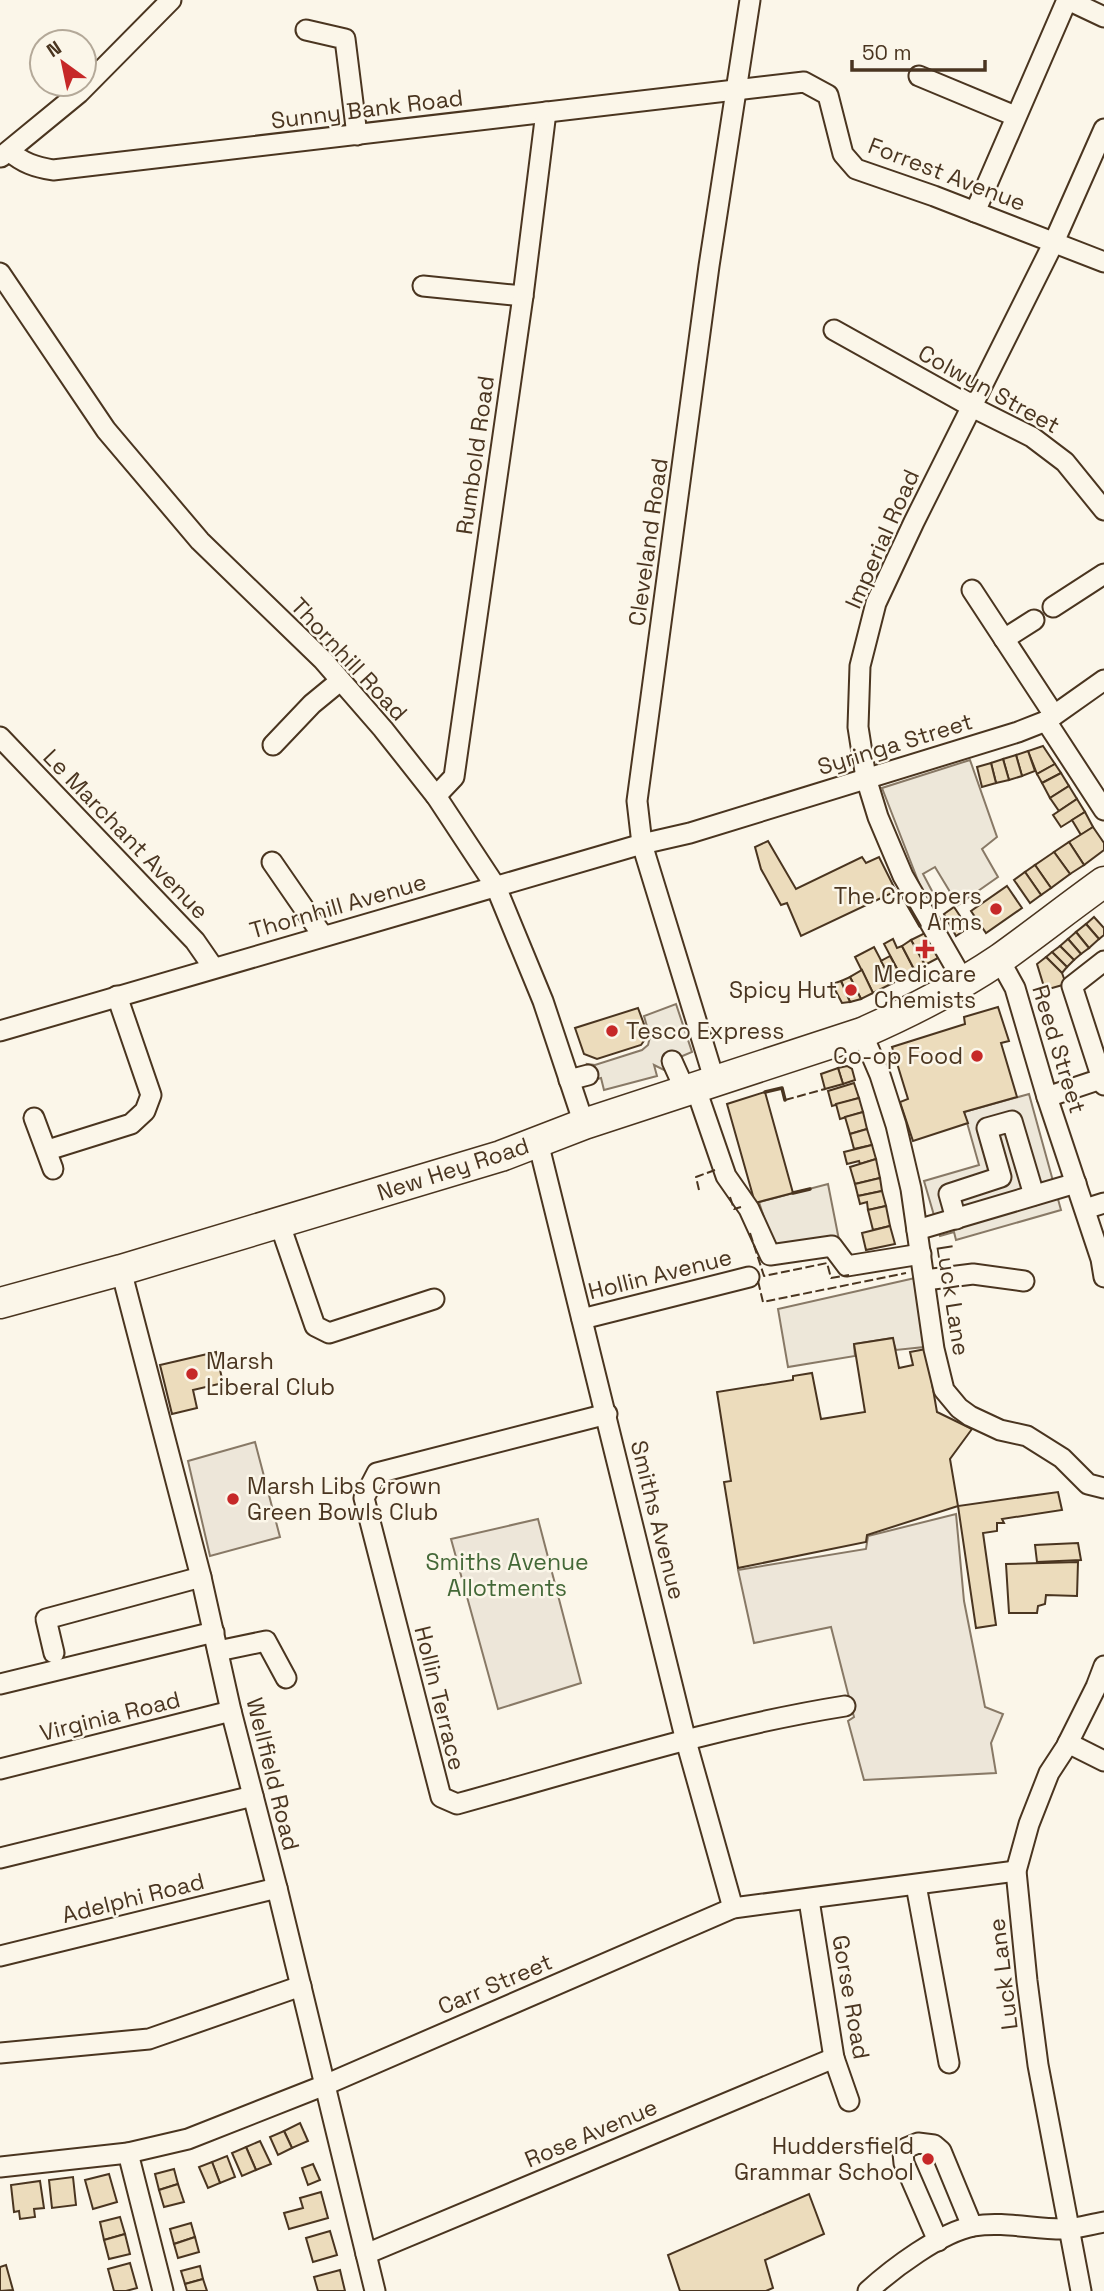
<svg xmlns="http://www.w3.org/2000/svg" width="1104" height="2291" viewBox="0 0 1104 2291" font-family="'Space Grotesk',sans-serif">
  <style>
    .green { fill: #ede6d9; stroke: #887966; stroke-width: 2 }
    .parking { fill: #ede7d9; stroke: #887966; stroke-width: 2 }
    .building { fill: #ecdcbc; stroke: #4a3520; stroke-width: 2 }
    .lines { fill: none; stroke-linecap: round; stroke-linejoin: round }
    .minor-casing { stroke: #4a3520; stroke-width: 23 }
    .highway-casing { stroke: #4a3520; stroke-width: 33 }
    .minor { stroke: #fbf6e9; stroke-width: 19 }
    .highway { stroke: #fbf6e9; stroke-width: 30 }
    .fence { stroke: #4a3520; stroke-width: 2; stroke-dasharray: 9 3.5; stroke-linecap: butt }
    .wall { stroke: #4a3520; stroke-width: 3.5 }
    .poi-dot { fill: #c62828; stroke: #fbf6e9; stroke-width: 2.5 }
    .labels { text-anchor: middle; stroke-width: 5; stroke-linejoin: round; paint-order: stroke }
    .street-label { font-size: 23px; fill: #4a3520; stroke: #fbf6e9 }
    .poi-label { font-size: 23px; fill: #4a3520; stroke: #fbf6e9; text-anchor: end }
    .park-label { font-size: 23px; fill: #436837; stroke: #fbf6e9 }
  </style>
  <rect width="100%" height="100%" fill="#fbf6e9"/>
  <!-- green -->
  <g class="green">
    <polygon points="255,1442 280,1537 210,1556 188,1461"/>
    <polygon points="956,1514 964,1601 985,1707 1003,1714 991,1743 996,1773 864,1780 848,1721 854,1717 831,1627 754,1643 738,1570 866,1549 868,1536"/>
    <polygon points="538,1519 581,1683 498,1709 451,1539"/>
  </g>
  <!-- parking -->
  <g class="parking">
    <polygon points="970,760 997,837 982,849 998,877 958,905 935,867 923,874 932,891 924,896 882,788"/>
    <polygon points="676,1004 692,1052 680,1057 684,1064 664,1070 654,1065 657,1076 604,1090 601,1078 593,1080 587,1064 595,1065 642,1050 648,1045 650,1037 644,1016"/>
    <polygon points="1029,1094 1061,1210 956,1240 954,1232 940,1236 924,1181 979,1165 964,1112"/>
    <polygon points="828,1184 839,1240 774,1249 759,1202"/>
    <polygon points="915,1278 924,1347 896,1350 892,1338 854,1344 855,1356 788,1367 778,1309"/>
  </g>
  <!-- building -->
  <g class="building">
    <polygon points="1043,746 1055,764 1037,774 1028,751"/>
    <polygon points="1028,751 1035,771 1022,776 1016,755"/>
    <polygon points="1016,755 1022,776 1009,780 1003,759"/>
    <polygon points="1003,759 1009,780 996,783 991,763"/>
    <polygon points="991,763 996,783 982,787 977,767"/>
    <polygon points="1055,764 1061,773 1042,783 1037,774"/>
    <polygon points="1061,773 1069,786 1050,798 1042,783"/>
    <polygon points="1069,786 1077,799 1059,811 1050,798"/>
    <polygon points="1077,799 1085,812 1061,827 1053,815"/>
    <polygon points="1085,812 1093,827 1081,835 1072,820"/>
    <polygon points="1093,827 1104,843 1104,850 1084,865 1069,842"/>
    <polygon points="768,841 796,889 862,857 866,863 879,857 896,891 801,936 787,903 781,905 761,869 755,847"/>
    <polygon points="1069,842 1084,865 1070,874 1054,852"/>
    <polygon points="1054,852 1070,874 1051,888 1035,865"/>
    <polygon points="1035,865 1051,888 1041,895 1025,872"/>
    <polygon points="1025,872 1041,895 1030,903 1014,880"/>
    <polygon points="1007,886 1022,908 986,933 971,911"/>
    <polygon points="954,907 968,928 956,936 944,914"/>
    <polygon points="1094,917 1104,928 1104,935 1099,939 1086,924"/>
    <polygon points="1086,924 1099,939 1089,948 1076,932"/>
    <polygon points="1076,932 1089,948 1081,954 1068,939"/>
    <polygon points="925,933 938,958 925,965 911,940"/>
    <polygon points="893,939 897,948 902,946 915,971 902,978 884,944"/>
    <polygon points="1068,939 1081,954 1074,960 1060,946"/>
    <polygon points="911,940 925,965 915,971 902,946"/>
    <polygon points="1060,946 1074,960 1067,967 1052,952"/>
    <polygon points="874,947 893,983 873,993 855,957"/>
    <polygon points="1052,952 1067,967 1062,973 1046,957"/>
    <polygon points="890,956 902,978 893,983 881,961"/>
    <polygon points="1046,957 1062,973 1066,984 1045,990 1037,964"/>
    <polygon points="862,970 873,993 861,999 850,977"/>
    <polygon points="850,977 861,999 850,1002 841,981"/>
    <polygon points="841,981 850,1002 842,1003 832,984"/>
    <polygon points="998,1007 1009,1041 1001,1043 1017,1097 964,1112 968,1123 913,1141 900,1102 908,1099 892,1047 965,1024 964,1017"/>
    <polygon points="638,1008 648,1035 641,1045 597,1059 584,1054 575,1028"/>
    <polygon points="847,1066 852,1069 855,1080 843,1084 838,1068"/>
    <polygon points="838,1068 843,1084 825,1089 821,1074"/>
    <polygon points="854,1083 859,1098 832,1106 828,1091"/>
    <polygon points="765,1092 793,1193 755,1203 727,1104"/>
    <polygon points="859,1098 863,1112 840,1119 836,1104"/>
    <polygon points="863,1112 867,1129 850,1134 845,1117"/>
    <polygon points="867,1129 872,1145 854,1149 850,1134"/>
    <polygon points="872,1145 876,1159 860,1164 859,1161 847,1164 844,1152"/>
    <polygon points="876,1159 880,1178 855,1184 850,1167"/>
    <polygon points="880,1178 882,1191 858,1196 855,1184"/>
    <polygon points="882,1191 886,1206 868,1210 867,1202 860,1204 858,1196"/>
    <polygon points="886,1206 890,1226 873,1230 868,1210"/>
    <polygon points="890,1226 895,1244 866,1250 862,1233"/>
    <polygon points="893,1338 899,1368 913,1365 910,1352 926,1349 937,1412 972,1429 950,1459 958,1506 867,1535 866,1542 738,1568 724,1482 731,1481 717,1392 793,1380 793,1376 812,1373 821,1419 865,1412 854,1344"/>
    <polygon points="216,1352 223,1383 193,1390 197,1408 172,1414 160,1365"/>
    <polygon points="1058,1492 1062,1510 1002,1519 1004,1523 997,1523 997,1531 983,1533 996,1625 976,1628 958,1506"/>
    <polygon points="1078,1543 1081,1560 1037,1562 1035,1545"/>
    <polygon points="1078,1562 1077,1596 1046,1595 1045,1604 1038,1606 1037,1613 1009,1613 1006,1564"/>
    <polygon points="300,2123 308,2141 292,2148 284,2131"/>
    <polygon points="284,2131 292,2148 278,2155 270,2137"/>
    <polygon points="260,2141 271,2164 256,2170 246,2147"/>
    <polygon points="246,2147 256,2170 242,2176 232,2153"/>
    <polygon points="227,2156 235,2177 220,2183 212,2162"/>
    <polygon points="212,2162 220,2183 208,2188 199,2167"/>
    <polygon points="313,2164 320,2180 308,2185 302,2168"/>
    <polygon points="174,2169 178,2184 159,2190 155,2174"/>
    <polygon points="109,2174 117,2202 93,2209 85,2180"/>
    <polygon points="73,2177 76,2205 52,2208 49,2180"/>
    <polygon points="40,2181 44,2208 34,2209 35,2217 20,2219 19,2211 14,2212 11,2185"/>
    <polygon points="178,2184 184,2202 164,2207 159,2190"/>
    <polygon points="321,2192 328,2218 289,2229 284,2213 303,2208 300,2198"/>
    <polygon points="809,2194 824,2234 765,2260 773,2288 766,2291 680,2291 668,2255"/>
    <polygon points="120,2217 125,2234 104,2240 100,2222"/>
    <polygon points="191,2223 195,2237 174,2244 170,2229"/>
    <polygon points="330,2231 337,2255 313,2262 306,2238"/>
    <polygon points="125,2234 130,2254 109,2259 104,2240"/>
    <polygon points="195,2237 199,2252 178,2258 174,2244"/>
    <polygon points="130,2263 137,2288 126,2291 114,2291 108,2269"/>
    <polygon points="6,2265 13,2290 0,2291 0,2267"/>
    <polygon points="200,2266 203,2279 185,2284 181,2271"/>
    <polygon points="340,2270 345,2291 318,2291 314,2277"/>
    <polygon points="203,2279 207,2291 187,2291 185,2284"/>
  </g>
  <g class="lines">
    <defs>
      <g id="minor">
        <polyline points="1068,0 1104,17"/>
        <polyline points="306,30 345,39 357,135"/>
        <polyline points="919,76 1015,116"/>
        <path d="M9 151C23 163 35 167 53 170L804 82 828 95 843 154 856 169 934 196 1104 262"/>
        <polyline points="1,157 79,93 171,0"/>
        <polyline points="975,212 1067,0"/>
        <polyline points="0,273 106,430 200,541 323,660 383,729 436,796 496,887 543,1001 584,1124"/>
        <polyline points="423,286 523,296"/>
        <polyline points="834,330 972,407 1032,437 1065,462 1104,510"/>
        <polyline points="972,590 1054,715"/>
        <polyline points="1053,607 1104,574"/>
        <polyline points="1004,639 1034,620"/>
        <polyline points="1046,721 1104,810"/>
        <polyline points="0,737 195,941 213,967"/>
        <polyline points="273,745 312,704 340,681"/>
        <polyline points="436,796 454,777 523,296 546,112"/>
        <polyline points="272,862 323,936"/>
        <polyline points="999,959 1015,988 1047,1097 1101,1259 1104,1277"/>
        <polyline points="1104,961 1072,986 1104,1085"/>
        <polyline points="964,982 903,876 878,817 866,778 858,727 860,666 876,603 914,522 1054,242 1104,129"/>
        <polyline points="0,1031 642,844 690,833 1018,732 1046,721 1104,680"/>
        <polyline points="862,1033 880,1075 896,1125 911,1189 934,1349 944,1390 959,1408 970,1416 1000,1430 1027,1436 1062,1458 1088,1484 1104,1488"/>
        <polyline points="672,1061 686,1092"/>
        <polyline points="569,1080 588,1075"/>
        <polyline points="715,1082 642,844 637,801 709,266 750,0"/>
        <polyline points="696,1089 726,1176 749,1209 770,1255 832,1246 847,1266 921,1254"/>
        <polyline points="1047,1097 1104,1078"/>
        <polyline points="34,1118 53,1169"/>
        <polyline points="538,1142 686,1741 733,1908"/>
        <polyline points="48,1150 131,1124 145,1111 151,1095 117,996"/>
        <polyline points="1085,1209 1104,1203"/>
        <polyline points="956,1219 949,1194 1001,1177 987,1128 1012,1121 1034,1195"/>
        <polyline points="279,1222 315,1326 329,1333 434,1299"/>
        <polyline points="917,1230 1076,1183"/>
        <polyline points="121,1270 201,1577 231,1711 277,1888 375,2291"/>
        <polyline points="925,1280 973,1274 1024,1281"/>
        <polyline points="582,1319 749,1277"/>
        <path d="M607 1414 377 1473 364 1498 441 1797 457 1804C585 1769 713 1727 845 1706"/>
        <polyline points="218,1651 266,1641 286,1678"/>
        <polyline points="54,1653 46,1619 201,1577"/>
        <polyline points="0,1684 214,1632"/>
        <polyline points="1068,1743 1104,1761"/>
        <polyline points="0,1769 231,1711"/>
        <polyline points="0,1858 253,1796"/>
        <polyline points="916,1885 949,2063"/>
        <polyline points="809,1900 834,2058 849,2101"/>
        <polyline points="0,1956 277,1888"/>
        <polyline points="0,2053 149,2039 301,1986"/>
        <polyline points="128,2153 163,2291"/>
        <polyline points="0,2167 128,2153 188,2139 325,2085 733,1908 1016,1871"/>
        <polyline points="938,2241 904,2163 903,2153 906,2148 918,2143 934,2145 941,2151 972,2226"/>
        <polyline points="366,2254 834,2058"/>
        <path d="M868 2291C892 2269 941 2232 974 2226 1005 2221 1036 2230 1067 2229 1079 2228 1092 2224 1104 2222"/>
        <polyline points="1081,2291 1038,2065 1027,1981 1016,1871 1029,1824 1049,1773 1066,1747 1096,1687 1104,1666"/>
      </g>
      <path id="highway" d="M0 1303 121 1270 501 1156 584 1124 862 1033C910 1012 957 988 1000 959 1035 934 1069 907 1104 882"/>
    </defs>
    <!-- minor casing -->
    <use href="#minor" class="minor-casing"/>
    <!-- highway casing -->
    <use href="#highway" class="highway-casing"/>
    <!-- minor -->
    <use href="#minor" class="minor"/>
    <!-- highway -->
    <use href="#highway" class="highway"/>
    <!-- fence -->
    <g class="fence">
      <polyline points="785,1100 825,1089"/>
      <polyline points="699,1190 696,1177 715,1170"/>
      <polyline points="730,1197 734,1209 741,1207"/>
      <polyline points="750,1233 764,1276 827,1263 831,1278 849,1275"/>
      <polyline points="758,1281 763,1302 906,1273"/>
    </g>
    <!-- wall -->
    <g class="wall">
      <polyline points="902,895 920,926"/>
      <polyline points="765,1092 782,1088 785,1100"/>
      <polyline points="793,1193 810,1189"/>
    </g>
  </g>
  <!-- markers -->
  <g class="poi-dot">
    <circle cx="996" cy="909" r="7"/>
    <path d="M921.5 938.5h7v7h7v7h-7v7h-7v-7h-7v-7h7z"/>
    <circle cx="851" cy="990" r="7"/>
    <circle cx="612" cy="1031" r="7"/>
    <circle cx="977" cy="1056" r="7"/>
    <circle cx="192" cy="1374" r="7"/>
    <circle cx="233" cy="1499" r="7"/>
    <circle cx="928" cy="2159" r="7"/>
  </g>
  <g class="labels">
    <!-- street labels -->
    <g class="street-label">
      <text transform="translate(367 109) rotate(-7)" y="8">Sunny Bank Road</text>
      <text transform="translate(947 174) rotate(21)" y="8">Forrest Avenue</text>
      <text transform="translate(989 389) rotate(29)" y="8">Colwyn Street</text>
      <text transform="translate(475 455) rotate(-82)" y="8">Rumbold Road</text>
      <text transform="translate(882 539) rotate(-66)" y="8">Imperial Road</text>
      <text transform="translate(648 542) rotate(-82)" y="8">Cleveland Road</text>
      <text transform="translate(349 659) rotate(47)" y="8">Thornhill Road</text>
      <text transform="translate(895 744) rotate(-17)" y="8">Syringa Street</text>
      <text transform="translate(126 834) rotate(46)" y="8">Le Marchant Avenue</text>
      <text transform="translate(338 906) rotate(-16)" y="8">Thornhill Avenue</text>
      <text transform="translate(1059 1049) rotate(73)" y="8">Reed Street</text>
      <text transform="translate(453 1169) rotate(-18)" y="8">New Hey Road</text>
      <text transform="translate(660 1274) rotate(-14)" y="8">Hollin Avenue</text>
      <text transform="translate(953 1300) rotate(81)" y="8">Luck Lane</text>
      <text transform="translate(658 1520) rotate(76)" y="8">Smiths Avenue</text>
      <text transform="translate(440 1698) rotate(76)" y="8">Hollin Terrace</text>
      <text transform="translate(110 1716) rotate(-14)" y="8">Virginia Road</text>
      <text transform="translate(273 1774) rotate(76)" y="8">Wellfield Road</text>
      <text transform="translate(133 1898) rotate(-14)" y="8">Adelphi Road</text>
      <text transform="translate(1003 1974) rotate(-97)" y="8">Luck Lane</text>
      <text transform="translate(495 1984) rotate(-23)" y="8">Carr Street</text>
      <text transform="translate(851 1997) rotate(80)" y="8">Gorse Road</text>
      <text transform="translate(591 2133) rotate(-23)" y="8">Rose Avenue</text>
    </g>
    <!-- poi labels -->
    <g class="poi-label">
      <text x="982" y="904">The Croppers<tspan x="982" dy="26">Arms</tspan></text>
      <text x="925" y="982" text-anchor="middle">Medicare<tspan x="925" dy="26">Chemists</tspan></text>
      <text x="837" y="998">Spicy Hut</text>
      <text x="626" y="1039" text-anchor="start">Tesco Express</text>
      <text x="963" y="1064">Co-op Food</text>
      <text x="206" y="1369" text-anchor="start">Marsh<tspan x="206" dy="26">Liberal Club</tspan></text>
      <text x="247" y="1494" text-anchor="start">Marsh Libs Crown<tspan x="247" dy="26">Green Bowls Club</tspan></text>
      <text x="914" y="2154">Huddersfield<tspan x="914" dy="26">Grammar School</tspan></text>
    </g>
    <!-- park labels -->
    <g class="park-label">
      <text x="507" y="1570">Smiths Avenue<tspan x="507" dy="26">Allotments</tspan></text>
    </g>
  </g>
  <!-- north arrow -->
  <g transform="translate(63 63) rotate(327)"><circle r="33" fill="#fbf6e9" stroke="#b4a999" stroke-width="2"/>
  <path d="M0-5L12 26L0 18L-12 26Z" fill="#c62828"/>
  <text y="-10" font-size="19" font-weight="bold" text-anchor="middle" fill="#4a3520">N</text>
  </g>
  <!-- scale -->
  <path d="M852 60v10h133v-10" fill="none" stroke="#4a3520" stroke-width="3.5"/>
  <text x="862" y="60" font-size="21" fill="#4a3520" stroke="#fbf6e9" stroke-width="5" paint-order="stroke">50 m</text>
</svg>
